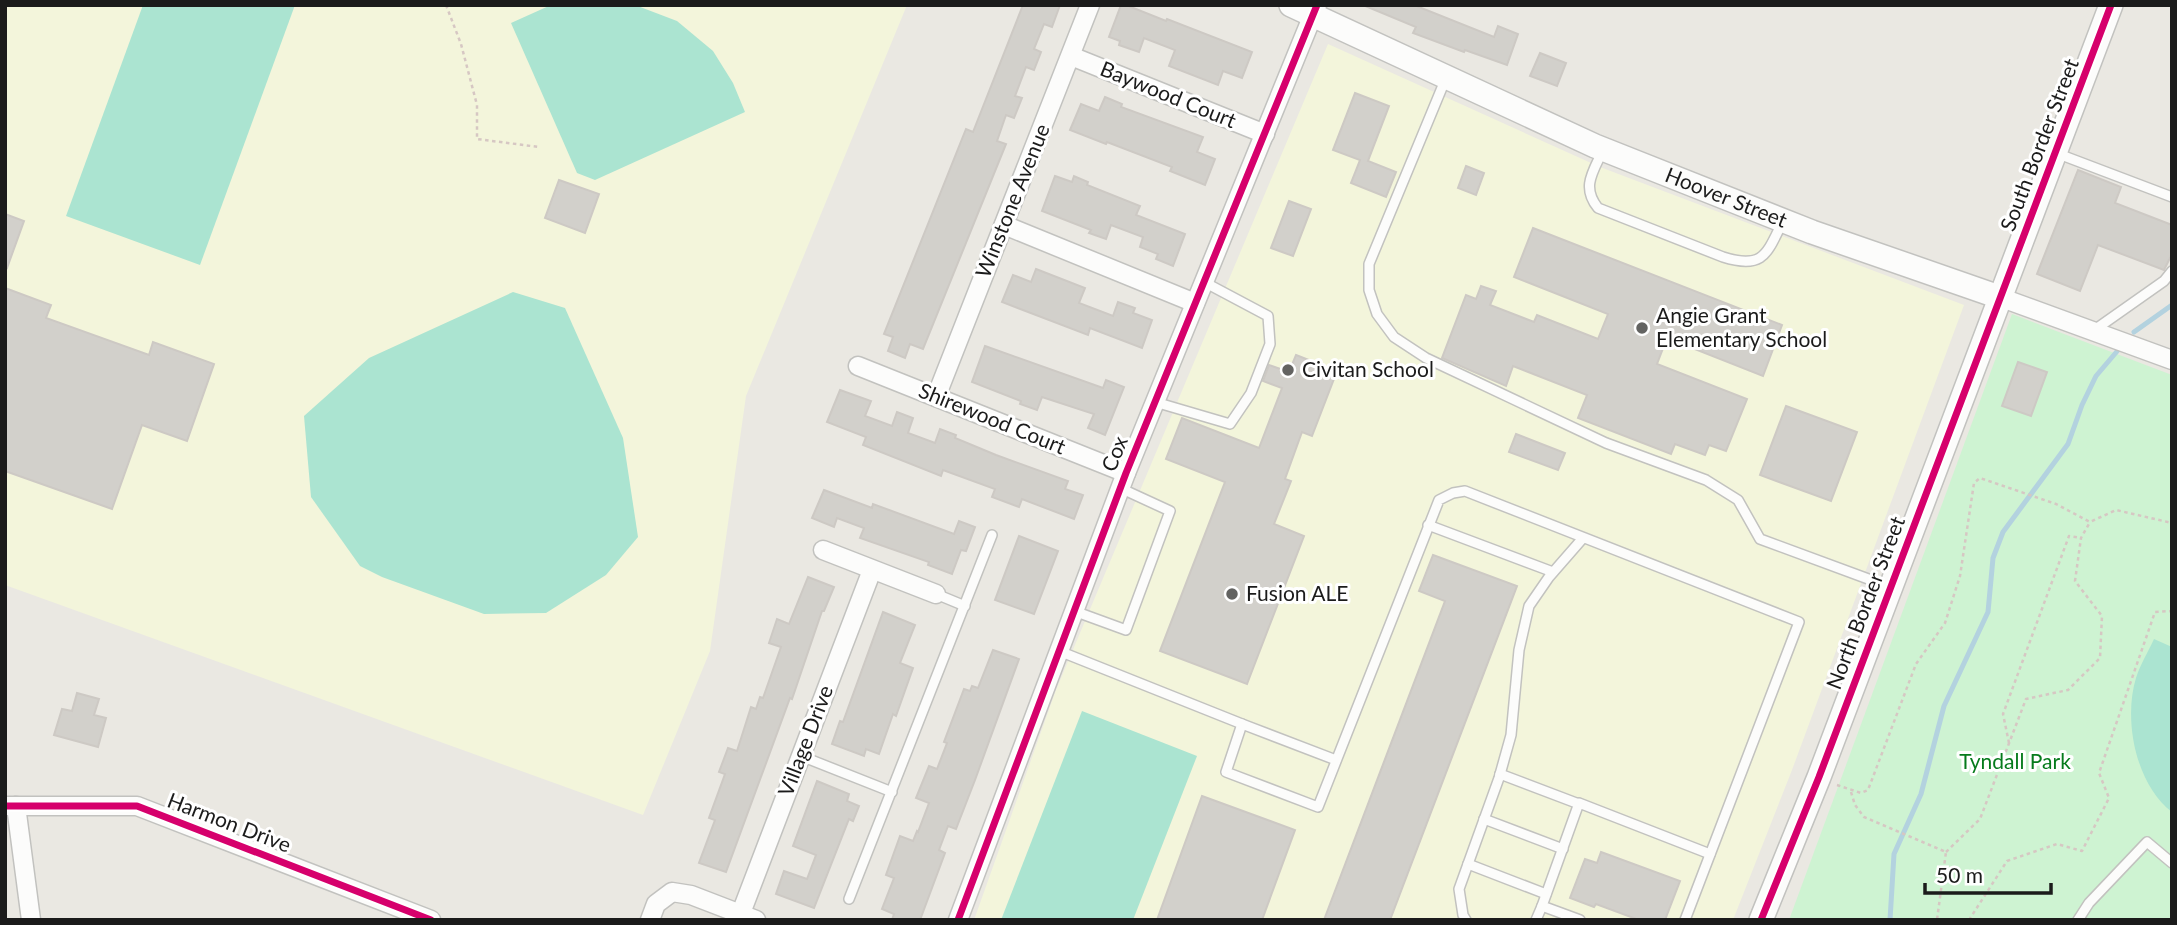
<svg xmlns="http://www.w3.org/2000/svg" width="2177" height="925" viewBox="0 0 2177 925" font-family="Lato,sans-serif">
  <style>
    .education { fill: #f3f5db }
    .park { fill: #cef3d2 }
    .pitch { fill: #abe4d1 }
    .lines { fill: none; stroke-linecap: round; stroke-linejoin: round }
    .stream { stroke: #b3d2df; stroke-width: 5 }
    .building { fill: #d2d0cb; stroke: #cdc9c4; stroke-width: 2 }
    .service-casing { stroke: #c2c2bf; stroke-width: 12 }
    .minor-casing { stroke: #c2c2bf; stroke-width: 21 }
    .tertiary-casing { stroke: #c2c2bf; stroke-width: 26 }
    .path { stroke: #d6c7c3; stroke-width: 2.5; stroke-dasharray: 3.5 3.5; stroke-linecap: butt }
    .service { stroke: #fcfcfb; stroke-width: 9 }
    .minor { stroke: #fcfcfb; stroke-width: 18 }
    .tertiary { stroke: #fcfcfb; stroke-width: 23 }
    .cycleway-casing { stroke: #fff; stroke-width: 11 }
    .cycleway { stroke: #d6006c; stroke-width: 7 }
    .poi-dot { fill: #636361; stroke: #fff; stroke-width: 2.5 }
    .labels { text-anchor: middle; stroke-width: 6; stroke-linejoin: round; paint-order: stroke }
    .street-label { font-size: 21px; fill: #1b1b1b; stroke: #fff }
    .poi-label { font-size: 21px; fill: #1b1b1b; stroke: #fff; text-anchor: start }
    .park-label { font-size: 21px; fill: #067b1c; stroke: #fff }
  </style>
  <rect width="100%" height="100%" fill="#eae8e2"/>
  <!-- education -->
  <g class="education">
    <polygon points="5,5 907,5 746,396 710,651 643,815 5,585"/>
    <polygon points="1328,44 1600,167 1964,305 1792,770 1733,920 974,920 1056,690"/>
  </g>
  <!-- park -->
  <polygon class="park" points="2012,314 2172,375 2172,920 1789,920"/>
  <!-- pitch -->
  <g class="pitch">
    <polygon points="143,5 295,5 200,265 66,216"/>
    <polygon points="551,5 635,5 677,21 713,51 733,83 745,112 595,180 577,173 511,23"/>
    <polygon points="513,292 565,308 623,438 638,537 606,575 546,613 484,614 382,577 360,566 311,497 304,416 369,358"/>
    <path d="M2154 639 2172 647V812C2136 785 2123 720 2136 678 2140 665 2148 652 2154 639Z"/>
    <polygon points="1082,711 1197,756 1133,920 1001,920"/>
  </g>
  <g class="lines">
    <!-- stream -->
    <g class="stream">
      <polyline points="2134,332 2172,305"/>
      <polyline points="1890,920 1894,854 1921,794 1944,706 1988,612 1993,558 2003,532 2068,444 2082,405 2096,376 2119,349"/>
    </g>
  </g>
  <!-- building -->
  <g class="building">
    <polygon points="1023,5 1060,5 1052,27 1044,24 1034,49 1041,52 1034,70 1026,67 1015,96 1022,98 1014,118 1006,115 997,141 1006,144 923,349 910,344 905,358 888,351 893,337 884,334 966,129 973,132"/>
    <polygon points="1121,5 1126,5 1166,21 1167,19 1252,52 1242,78 1223,71 1218,85 1169,66 1175,50 1144,38 1139,52 1119,45 1120,41 1109,37"/>
    <polygon points="1363,5 1414,5 1494,37 1498,26 1518,34 1507,65 1465,50 1464,52 1413,33 1416,27"/>
    <polygon points="1540,53 1566,63 1557,86 1530,76"/>
    <polygon points="1355,93 1389,106 1368,161 1396,172 1386,197 1351,183 1360,160 1333,150"/>
    <polygon points="1105,97 1122,104 1121,107 1203,137 1197,152 1215,159 1205,185 1170,171 1172,167 1107,142 1106,144 1070,130 1081,104 1099,111"/>
    <polygon points="1466,166 1484,173 1476,195 1458,188"/>
    <polygon points="2078,170 2121,187 2115,203 2172,225 2172,254 2164,270 2098,245 2080,291 2037,274"/>
    <polygon points="1055,176 1072,182 1074,176 1088,182 1087,185 1140,206 1136,215 1185,234 1173,266 1156,259 1158,254 1140,247 1143,237 1111,225 1106,239 1089,233 1091,230 1042,211"/>
    <polygon points="559,180 599,194 585,233 545,218"/>
    <polygon points="1289,201 1311,209 1293,256 1271,248"/>
    <polygon points="5,214 24,221 7,268 5,267"/>
    <polygon points="1533,228 1782,325 1763,376 1667,338 1657,364 1747,399 1726,451 1709,445 1705,455 1675,444 1671,454 1578,418 1587,395 1513,366 1506,386 1442,358 1466,295 1476,299 1481,286 1496,291 1490,305 1534,322 1537,315 1598,339 1608,314 1514,277"/>
    <polygon points="1036,269 1085,288 1079,303 1113,316 1118,302 1135,308 1133,313 1152,320 1142,348 1090,328 1088,335 1002,302 1013,275 1031,282"/>
    <polygon points="5,288 51,305 46,318 149,355 153,342 214,364 187,441 142,425 112,509 5,471"/>
    <polygon points="985,346 1103,388 1106,380 1124,387 1105,435 1088,428 1094,414 1042,397 1037,410 1020,404 1021,401 972,382"/>
    <polygon points="1296,355 1337,371 1312,436 1302,432 1285,479 1291,481 1274,524 1304,536 1247,684 1160,651 1225,482 1166,459 1182,418 1259,448 1282,388 1263,381 1269,365 1289,372"/>
    <polygon points="2018,362 2047,372 2031,416 2002,406"/>
    <polygon points="840,390 871,401 865,416 892,426 897,412 913,418 908,433 935,443 940,429 956,435 955,438 996,455 1068,481 1065,489 1083,495 1074,519 1022,499 1019,507 992,497 995,489 943,470 941,476 863,445 866,437 827,422"/>
    <polygon points="1786,406 1857,432 1831,501 1760,475"/>
    <polygon points="1516,434 1565,453 1558,470 1509,452"/>
    <polygon points="824,490 872,508 873,504 954,534 959,521 975,527 966,551 961,550 952,574 928,565 929,562 860,538 864,528 837,518 834,527 812,518"/>
    <polygon points="1019,536 1058,551 1034,614 995,600"/>
    <polygon points="1433,555 1517,586 1390,920 1324,920 1445,601 1419,591"/>
    <polygon points="808,577 834,587 824,611 822,611 792,699 790,698 726,872 699,863 715,820 709,818 725,774 719,772 728,748 737,751 751,707 756,709 760,697 763,698 781,647 769,643 777,619 789,624"/>
    <polygon points="883,612 915,625 900,663 913,668 896,716 893,714 879,754 866,749 864,756 832,744 840,721 843,722"/>
    <polygon points="993,650 1019,659 975,780 956,829 948,826 939,850 945,853 920,920 892,920 894,914 882,909 894,878 886,875 900,836 913,841 917,831 918,832 929,803 916,798 929,766 937,769 947,743 944,742 964,689 970,691 972,686 978,688"/>
    <polygon points="77,693 99,699 94,715 106,718 98,747 54,735 62,709 72,711"/>
    <polygon points="817,781 849,794 847,801 859,806 853,821 849,819 814,908 776,894 784,871 807,879 816,855 793,846"/>
    <polygon points="1202,796 1295,830 1262,920 1157,920"/>
    <polygon points="1601,852 1680,881 1665,920 1639,920 1596,904 1594,907 1570,898 1585,859 1597,863"/>
  </g>
  <g class="lines">
    <defs>
      <g id="service">
        <polyline points="1446,78 1369,264 1369,290 1377,314 1394,337 1426,358 1606,443 1706,480 1738,500 1760,539 1890,587"/>
        <path d="M1603 150C1593 172 1581 187 1598 208L1723 257C1764 270 1767 253 1783 221"/>
        <polyline points="2056,153 2172,197"/>
        <polyline points="2093,331 2164,281 2172,271"/>
        <polyline points="1155,402 1230,424 1251,393 1270,344 1268,316 1204,282"/>
        <polyline points="1428,525 1553,572"/>
        <polyline points="936,594 965,606"/>
        <polyline points="1074,611 1126,630 1170,511 1120,488"/>
        <polyline points="1059,651 1242,724 1226,772 1318,807 1439,500 1453,493 1465,491 1799,622 1685,920"/>
        <polyline points="1242,724 1336,760"/>
        <polyline points="801,756 892,792"/>
        <polyline points="1500,774 1579,804"/>
        <polyline points="1484,819 1563,849"/>
        <polyline points="1468,864 1546,894"/>
        <polyline points="849,899 992,535"/>
        <polyline points="1466,920 1463,915 1459,889 1499,778 1511,735 1519,650 1529,606 1549,577 1583,538"/>
        <polyline points="1536,920 1542,906"/>
        <polyline points="1580,920 1542,906 1579,803 1710,854"/>
        <polyline points="2078,920 2089,903 2147,842 2172,863"/>
      </g>
      <g id="minor">
        <polyline points="1071,56 1265,134"/>
        <polyline points="1004,225 1195,303"/>
        <polyline points="2002,298 2172,360"/>
        <polyline points="858,366 1126,473"/>
        <polyline points="936,397 1090,5"/>
        <polyline points="823,550 936,594"/>
        <polyline points="5,806 137,806 431,920"/>
        <polyline points="16,806 31,920"/>
        <polyline points="741,913 872,570"/>
        <polyline points="650,920 656,904 672,892 691,895 756,920"/>
        <polyline points="958,920 1126,473 1317,5"/>
      </g>
      <g id="tertiary">
        <path id="s1" d="M1291 5 1595 146 1812 232 2002 298"/>
        <polyline points="1761,920 1819,777 2111,5"/>
      </g>
    </defs>
    <!-- service casing -->
    <use href="#service" class="service-casing"/>
    <!-- minor casing -->
    <use href="#minor" class="minor-casing"/>
    <!-- tertiary casing -->
    <use href="#tertiary" class="tertiary-casing"/>
    <!-- path -->
    <g class="path">
      <polyline points="446,5 461,44 477,105 477,139 539,147"/>
      <polyline points="2009,743 2003,714 2069,536 2081,538"/>
      <polyline points="1837,785 1861,793 1868,790 1916,664 1945,623 1960,576 1974,483 1980,478 2056,504 2090,522 2116,510 2172,523"/>
      <polyline points="1851,792 1855,805 1864,817 1946,852 1937,920"/>
      <polyline points="1946,852 1980,819 2026,699 2068,690 2100,658 2102,616 2075,581 2081,538 2090,522"/>
      <polyline points="1969,920 2007,861 2057,844 2082,851 2109,798 2099,773 2155,612 2172,611"/>
    </g>
    <!-- service -->
    <use href="#service" class="service"/>
    <!-- minor -->
    <use href="#minor" class="minor"/>
    <!-- tertiary -->
    <use href="#tertiary" class="tertiary"/>
    <defs>
      <g id="cycleway">
        <polyline points="5,806 137,806 431,920"/>
        <polyline points="958,920 1126,473 1317,5"/>
        <polyline points="1761,920 1819,777 2111,5"/>
      </g>
    </defs>
    <!-- cycleway casing -->
    <use href="#cycleway" class="cycleway-casing"/>
    <!-- cycleway -->
    <use href="#cycleway" class="cycleway"/>
  </g>
  <!-- markers -->
  <g class="poi-dot">
    <circle cx="1642" cy="328" r="7"/>
    <circle cx="1288" cy="370" r="7"/>
    <circle cx="1232" cy="594" r="7"/>
  </g>
  <g class="labels">
    <!-- street labels -->
    <g class="street-label">
      <text transform="translate(1168 95) rotate(22)" y="7">Baywood Court</text>
      <text transform="translate(2040 145) rotate(-69)" y="7">South Border Street</text>
      <text dy="7" stroke="none"><textPath href="#s1" startOffset="476">Hoover Street</textPath></text>
      <text transform="translate(1013 201) rotate(-68)" y="7">Winstone Avenue</text>
      <text transform="translate(992 419) rotate(22)" y="7">Shirewood Court</text>
      <text transform="translate(1115 454) rotate(-68)" y="7">Cox</text>
      <text transform="translate(1866 603) rotate(-69)" y="7">North Border Street</text>
      <text transform="translate(806 741) rotate(-69)" y="7">Village Drive</text>
      <text transform="translate(229 823) rotate(21)" y="7">Harmon Drive</text>
    </g>
    <!-- poi labels -->
    <g class="poi-label">
      <text x="1656" y="323">Angie Grant<tspan x="1656" dy="24">Elementary School</tspan></text>
      <text x="1302" y="377">Civitan School</text>
      <text x="1246" y="601">Fusion ALE</text>
    </g>
    <!-- park labels -->
    <g class="park-label">
      <text x="2015" y="769">Tyndall Park</text>
    </g>
  </g>
  <!-- border -->
  <rect width="2177" height="925" fill="none" stroke="#1b1b1b" stroke-width="14"/>
  <!-- scale -->
  <path d="M1925 883v10h126v-10" fill="none" stroke="#1b1b1b" stroke-width="3.5"/>
  <text x="1936" y="883" font-size="21" fill="#1b1b1b" stroke="#ffffff" stroke-width="5" paint-order="stroke">50 m</text>
</svg>
